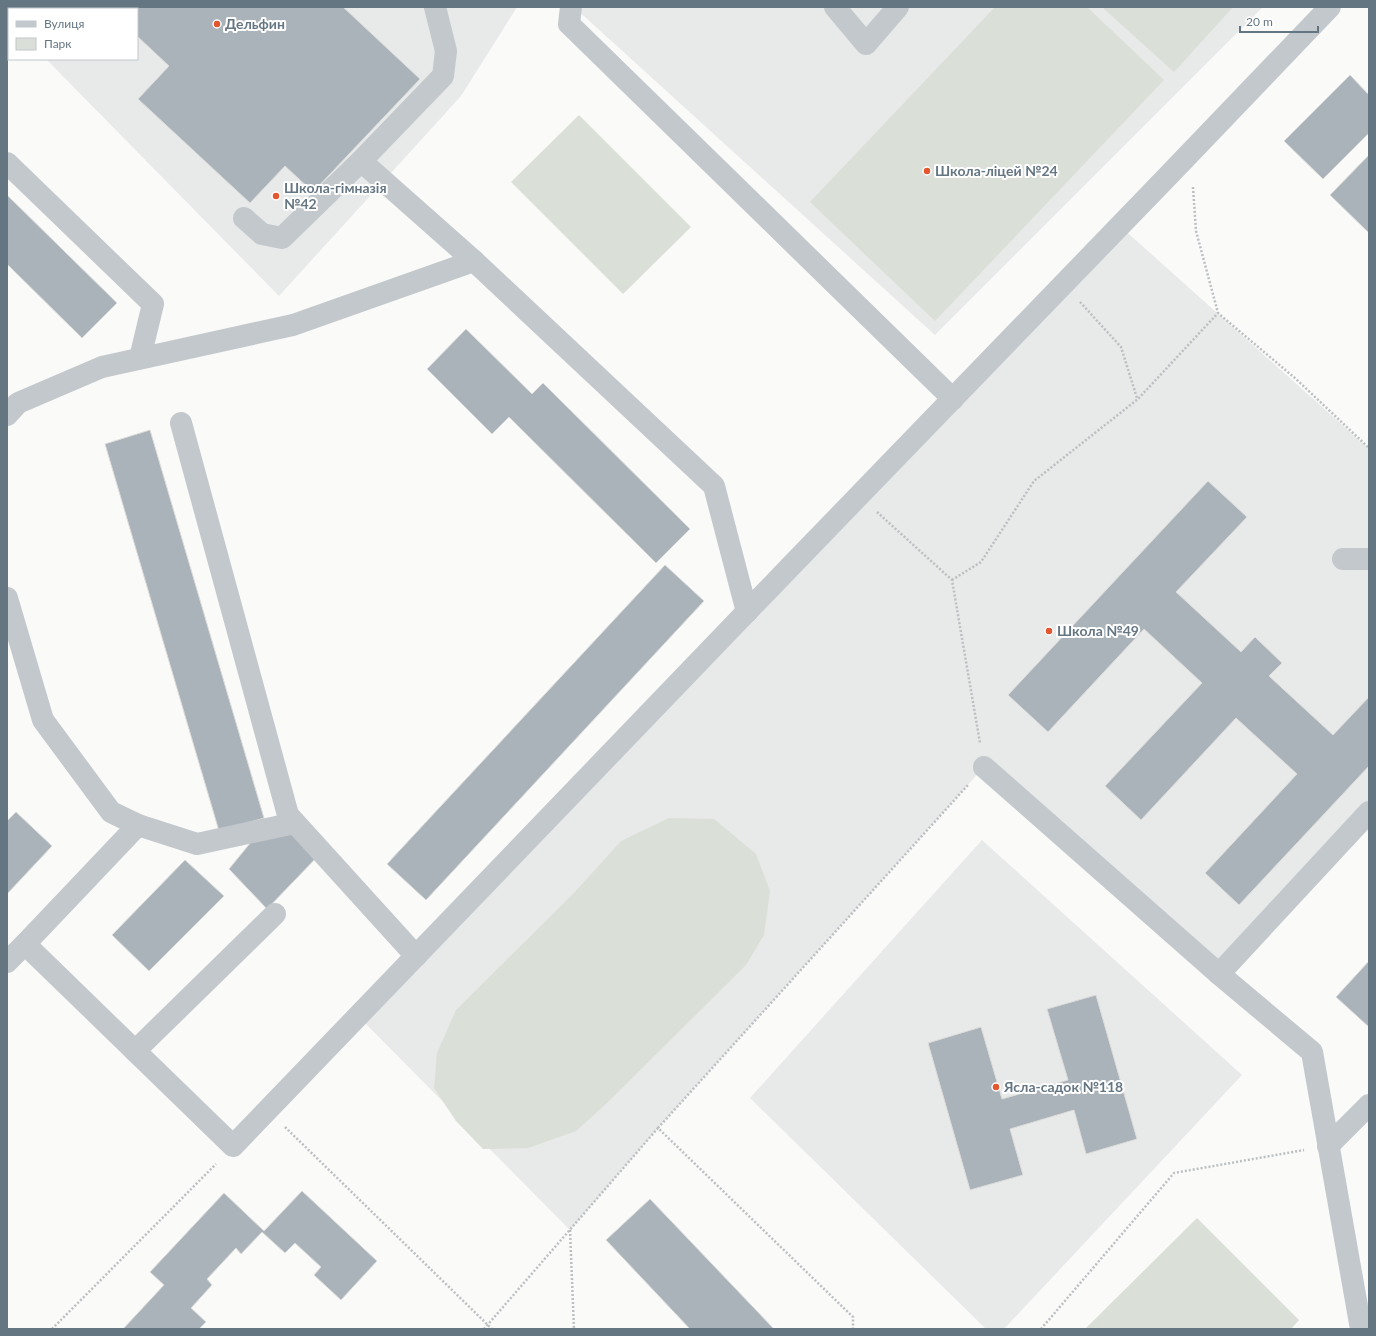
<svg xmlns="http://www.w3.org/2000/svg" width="1376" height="1336" viewBox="0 0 1376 1336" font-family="Lato,sans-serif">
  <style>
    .built { fill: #e8e9e9 }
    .green { fill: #dadfd7 }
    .building { fill: #aab3b9; stroke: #dcdcda }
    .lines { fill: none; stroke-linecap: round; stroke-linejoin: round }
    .path { stroke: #bbbfc2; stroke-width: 2.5; stroke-dasharray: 2 2; stroke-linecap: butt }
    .minor { stroke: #c3c8cc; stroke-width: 22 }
    .poi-dot { fill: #e4572e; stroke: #fff; stroke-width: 1.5 }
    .labels { text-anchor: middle; stroke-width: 4; stroke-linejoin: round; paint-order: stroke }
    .poi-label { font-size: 14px; font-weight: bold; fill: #657683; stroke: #fff; text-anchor: start }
  </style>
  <rect width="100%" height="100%" fill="#fafaf8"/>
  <!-- built -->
  <g class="built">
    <polygon points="7,7 517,7 461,96 279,296 46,59 137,59 137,9 9,9 9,21 7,19"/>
    <polygon points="574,7 1263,7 935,335"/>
    <polygon points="1120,226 1369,449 1369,812 1219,974 984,767 658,1128 570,1230 358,1016"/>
    <polygon points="982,840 1242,1075 1004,1329 986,1329 750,1098"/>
  </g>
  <!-- green -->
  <g class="green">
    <polygon points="995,7 1087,7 1164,80 935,321 810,202"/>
    <polygon points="1102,7 1233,7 1174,72"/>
    <polygon points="579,115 691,227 623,294 511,182"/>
    <polygon points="669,818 714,819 756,854 770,891 764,935 746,965 608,1102 576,1131 528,1148 483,1149 456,1121 434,1088 437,1053 456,1010 574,893 621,841"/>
    <polygon points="1197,1218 1299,1320 1291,1329 1085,1329"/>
  </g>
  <!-- building -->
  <g class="building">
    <polygon points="106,7 343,7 420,79 313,192 285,166 250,203 138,99 169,66 137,36 137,9 108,9"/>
    <polygon points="1350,75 1369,95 1369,133 1323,179 1284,141"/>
    <polygon points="1369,155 1369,233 1330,195"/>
    <polygon points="7,195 117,303 82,338 7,264"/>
    <polygon points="466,329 532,394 543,383 690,529 656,563 509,417 492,434 427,369"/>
    <polygon points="150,430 264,818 219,831 105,444"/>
    <polygon points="1208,481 1247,517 1176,592 1241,652 1255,637 1282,663 1269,676 1333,735 1369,697 1369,766 1239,905 1205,873 1297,774 1236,718 1141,820 1105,786 1202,683 1144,629 1048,732 1008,695"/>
    <polygon points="665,565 704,601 426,900 387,864"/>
    <polygon points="16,812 52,846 7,894 7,821"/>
    <polygon points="288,827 318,856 267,909 229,869 256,836"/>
    <polygon points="185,860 224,896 149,971 112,935"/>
    <polygon points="1369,961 1369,1027 1336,997"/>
    <polygon points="1096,995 1137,1139 1086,1154 1074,1110 1010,1129 1023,1175 970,1190 928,1043 981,1027 1002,1099 1068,1080 1047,1009"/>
    <polygon points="302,1191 377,1261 341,1300 314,1275 321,1267 295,1243 285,1253 262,1232 241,1254 236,1248 207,1279 212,1285 191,1308 206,1322 199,1329 123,1329 164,1285 150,1272 224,1193 264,1231"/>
    <polygon points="650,1199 774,1329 690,1329 606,1240"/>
  </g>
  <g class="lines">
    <!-- path -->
    <g class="path">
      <polyline points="1193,187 1196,231 1218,313"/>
      <polyline points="1080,302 1121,347 1137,398"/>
      <polyline points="877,512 952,580 980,743"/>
      <polyline points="952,580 981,562 1034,481 1138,399 1218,313 1296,379 1369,448"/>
      <polyline points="285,1127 492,1329"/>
      <polyline points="658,1128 968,785"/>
      <polyline points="570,1230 574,1329"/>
      <polyline points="52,1329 216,1164"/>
      <polyline points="484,1329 658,1128 853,1317 853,1329"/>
      <polyline points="1041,1329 1174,1173 1304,1150"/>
    </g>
    <!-- minor -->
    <g class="minor">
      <polyline points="571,7 569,24 953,399"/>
      <polyline points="835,7 866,44 898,7"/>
      <polyline points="361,161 474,261 714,486 747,612"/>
      <polyline points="7,163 153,304 140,358"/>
      <polyline points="244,218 262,234 282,238 361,161 443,76 446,51 435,7"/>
      <polyline points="7,415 18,403 102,367 293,325 474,261"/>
      <polyline points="181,423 288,815 416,956"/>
      <polyline points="1343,559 1369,559"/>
      <polyline points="7,598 43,720 111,812 138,825 197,844 295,823"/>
      <polyline points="984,767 1219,974"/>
      <polyline points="25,944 138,825"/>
      <polyline points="7,962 25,944 233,1146 789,568 1168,176 1330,7"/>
      <polyline points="135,1051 275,914"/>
      <polyline points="1328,1146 1369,1105"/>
      <polyline points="1361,1329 1312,1052 1219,974 1369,812"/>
    </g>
  </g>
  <!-- markers -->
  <g class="poi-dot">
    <circle cx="217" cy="24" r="4"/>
    <circle cx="927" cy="171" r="4"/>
    <circle cx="276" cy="196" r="4"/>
    <circle cx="1049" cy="631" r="4"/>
    <circle cx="996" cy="1087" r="4"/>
  </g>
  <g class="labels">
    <!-- poi labels -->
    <g class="poi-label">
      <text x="225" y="29">Дельфин</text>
      <text x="935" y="176">Школа-ліцей №24</text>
      <text x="284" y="193">Школа-гімназія<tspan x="284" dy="16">№42</tspan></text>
      <text x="1057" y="636">Школа №49</text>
      <text x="1004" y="1092">Ясла-садок №118</text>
    </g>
  </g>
  <!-- border -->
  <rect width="1376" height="1336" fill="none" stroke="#657683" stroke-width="16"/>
  <!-- legend -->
  <rect x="8" y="8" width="130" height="52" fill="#ffffff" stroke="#c1c8cd"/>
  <rect x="16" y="21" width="20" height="6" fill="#c3c8cc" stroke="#c1c8cd"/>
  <text x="44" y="28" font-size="12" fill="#657683">Вулиця</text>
  <rect x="16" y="38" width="20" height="12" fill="#dadfd7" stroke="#c1c8cd"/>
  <text x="44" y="48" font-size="12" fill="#657683">Парк</text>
  <!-- scale -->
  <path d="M1240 26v6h78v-6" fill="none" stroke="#657683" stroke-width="2"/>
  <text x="1246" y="26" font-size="12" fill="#657683" stroke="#ffffff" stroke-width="3" paint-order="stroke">20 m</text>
</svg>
